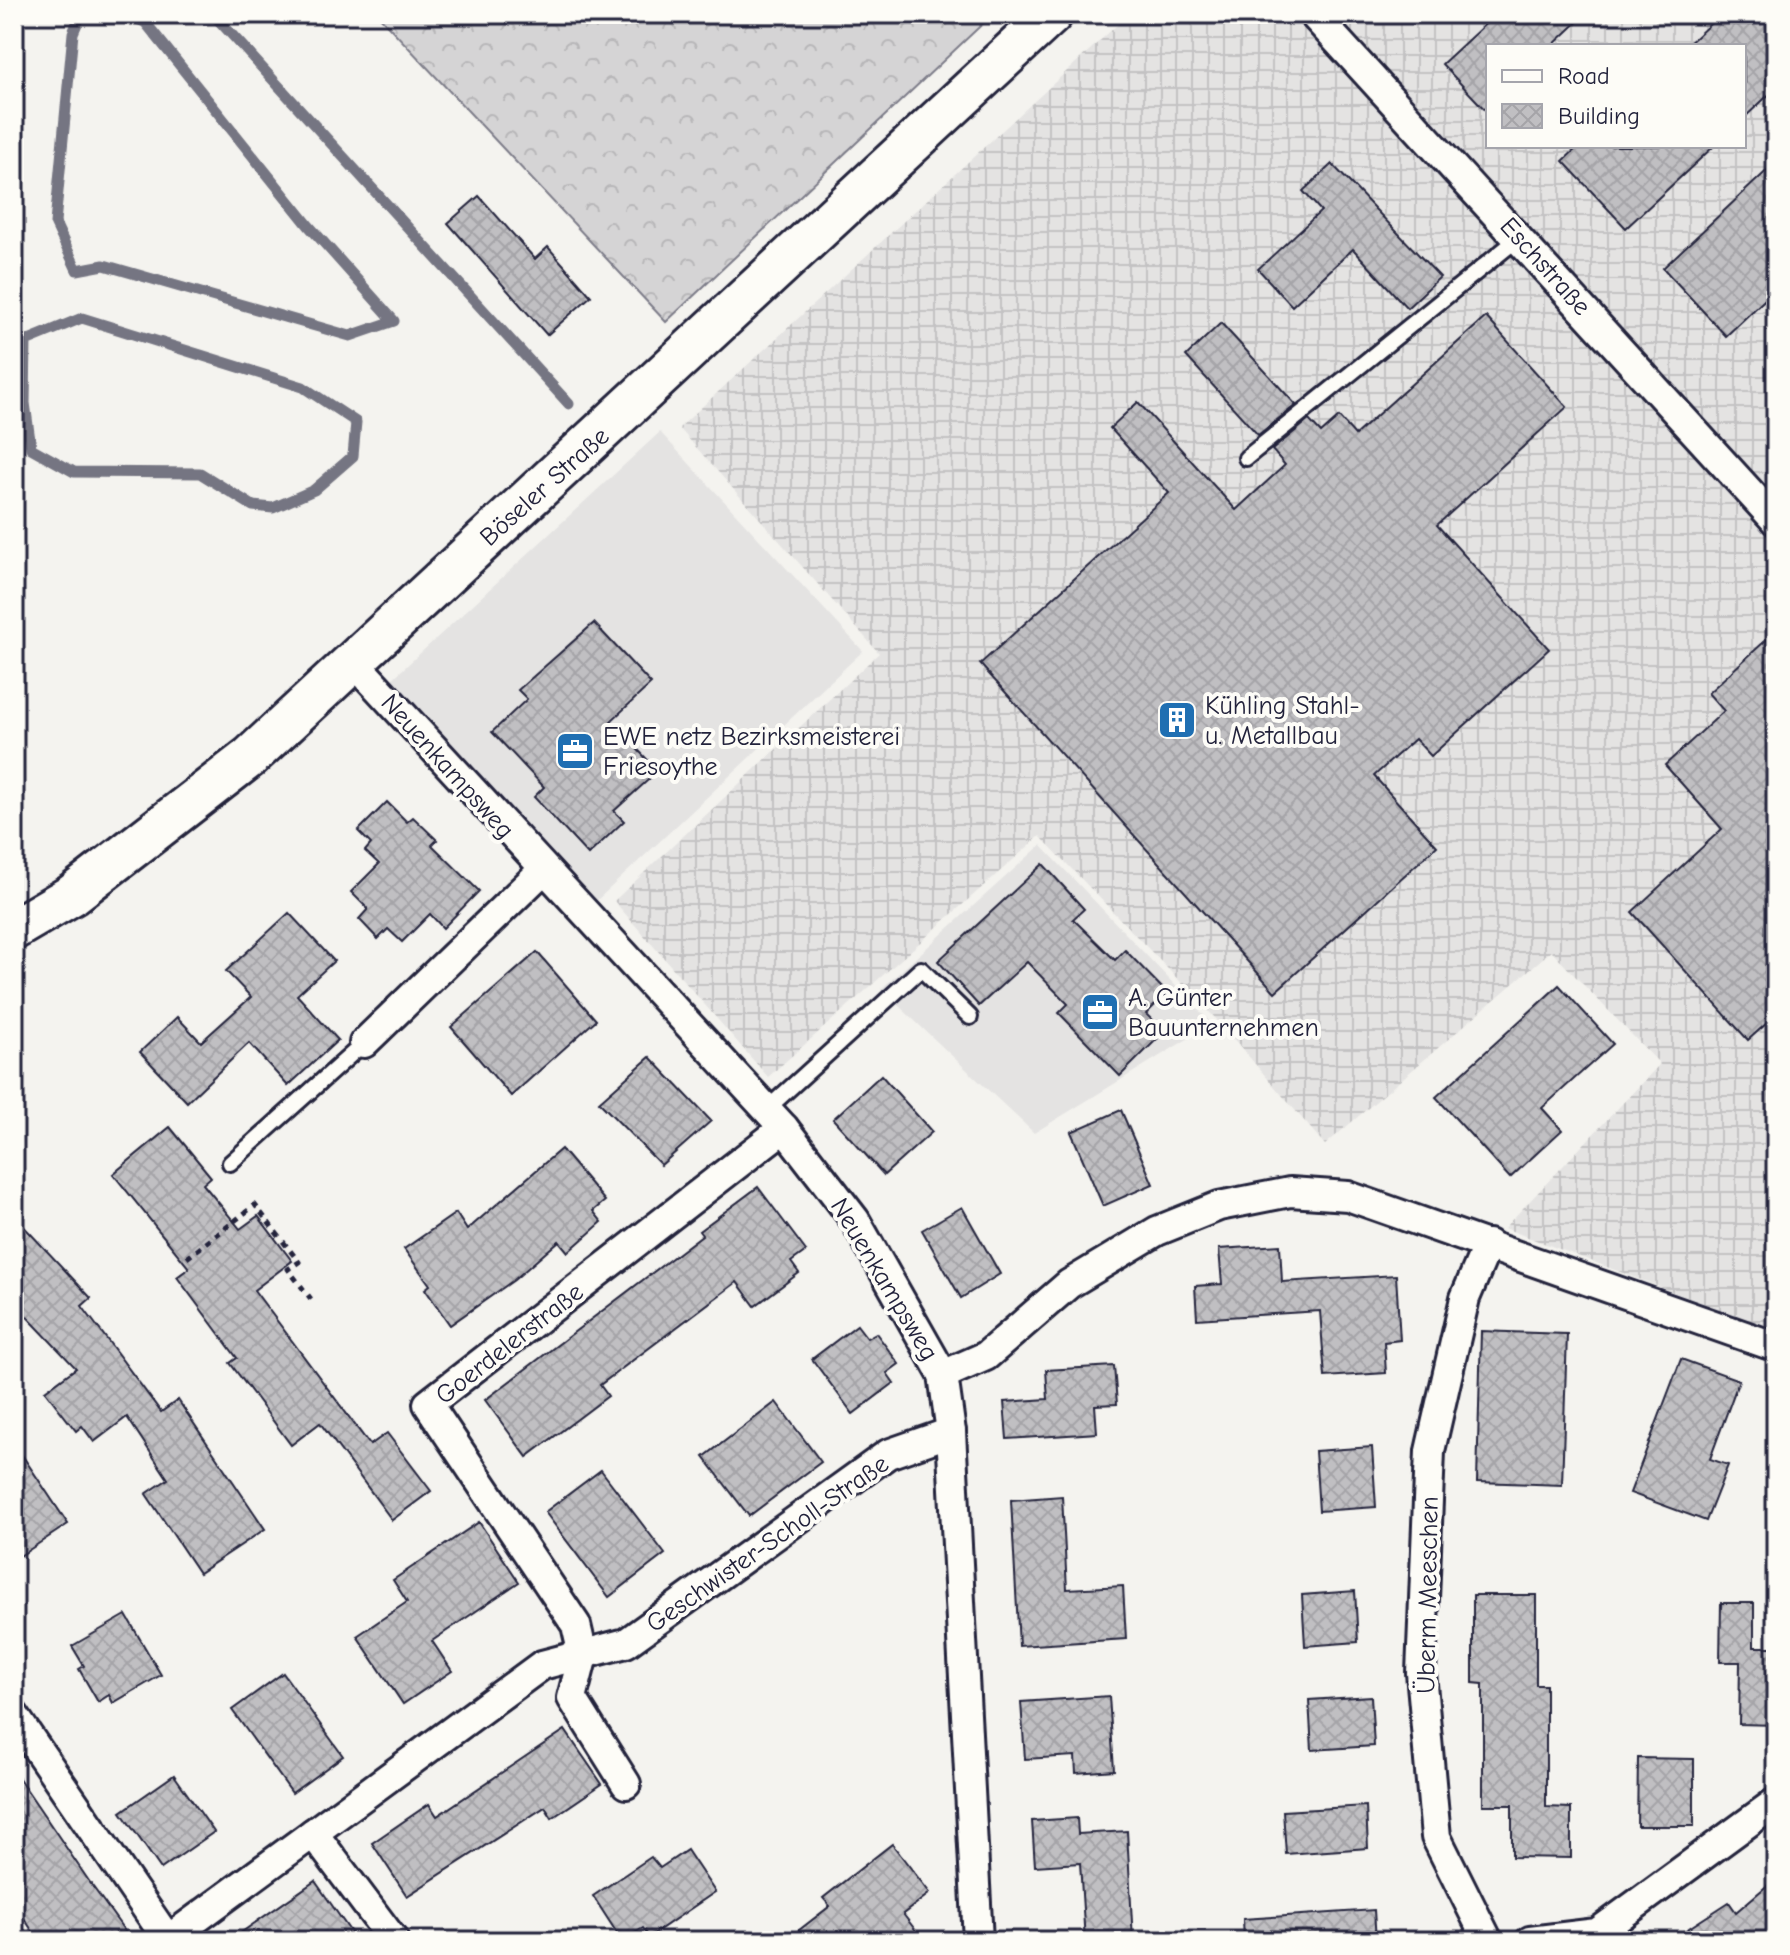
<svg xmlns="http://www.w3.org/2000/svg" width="1790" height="1955" viewBox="0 0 1790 1955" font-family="'Comic Neue',sans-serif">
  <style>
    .built { fill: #e4e3e2 }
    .industrial { fill: url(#industrial-grid); fill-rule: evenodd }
    .forest { fill: url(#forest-crowns); stroke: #7c7b88; stroke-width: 2 }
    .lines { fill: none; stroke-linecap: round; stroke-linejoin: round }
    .stream { stroke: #757582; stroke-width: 11 }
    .building { fill: url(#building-cross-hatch); stroke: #22223b; stroke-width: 2 }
    .lane-casing { stroke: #22223b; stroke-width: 20 }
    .street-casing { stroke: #22223b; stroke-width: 34 }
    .secondary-casing { stroke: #22223b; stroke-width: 46 }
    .path { stroke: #22223b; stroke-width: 5; stroke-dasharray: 6 6; stroke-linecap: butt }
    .lane { stroke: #fdfcf7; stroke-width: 14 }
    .street { stroke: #fdfcf7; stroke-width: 28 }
    .secondary { stroke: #fdfcf7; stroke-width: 40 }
    .labels { text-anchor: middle; stroke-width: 8; stroke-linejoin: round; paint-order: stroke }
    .street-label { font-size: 26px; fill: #22223b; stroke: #fdfcf7 }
    .poi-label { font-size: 26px; fill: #22223b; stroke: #fdfcf7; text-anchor: start }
  </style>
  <defs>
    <pattern id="industrial-grid" width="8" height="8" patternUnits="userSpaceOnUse" patternTransform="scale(2)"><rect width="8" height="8" fill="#e4e3e2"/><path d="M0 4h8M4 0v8" fill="none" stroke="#c3c2c3"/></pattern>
    <pattern id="forest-crowns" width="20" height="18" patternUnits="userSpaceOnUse" patternTransform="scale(2)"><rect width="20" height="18" fill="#d5d4d5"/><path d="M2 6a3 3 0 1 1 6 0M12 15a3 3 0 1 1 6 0" fill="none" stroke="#b7b6b8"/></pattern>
    <pattern id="building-cross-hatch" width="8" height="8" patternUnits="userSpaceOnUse" patternTransform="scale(2)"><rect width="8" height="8" fill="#c0bfc2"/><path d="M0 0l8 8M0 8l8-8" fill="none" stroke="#a5a4a8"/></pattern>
  </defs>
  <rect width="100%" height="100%" fill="#f4f3ef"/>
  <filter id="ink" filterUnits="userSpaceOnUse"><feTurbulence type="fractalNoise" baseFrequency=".0125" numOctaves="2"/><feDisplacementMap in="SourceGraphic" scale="16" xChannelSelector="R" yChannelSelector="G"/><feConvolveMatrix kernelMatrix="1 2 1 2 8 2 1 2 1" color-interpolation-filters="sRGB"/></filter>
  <g filter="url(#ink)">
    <!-- built -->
    <g class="built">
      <polygon points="660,432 863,651 594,903 389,682"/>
      <polygon points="1041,845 1212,1024 1034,1133 881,989"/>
    </g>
    <!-- industrial -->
    <path class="industrial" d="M1129 14H1776V1331L1504 1228 1660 1064 1551 951 1325 1145 1219 1022 1040 836 768 1077 614 901 879 653 679 428ZM1488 46H1744V146H1488Z"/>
    <!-- forest -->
    <polygon class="forest" points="377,14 993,14 666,322"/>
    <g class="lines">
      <!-- stream -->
      <g class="stream">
        <polyline points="81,14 73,33 55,223 77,270 104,265 350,336 394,321 309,226 145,22 123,14"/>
        <polyline points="213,14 569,404"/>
        <polygon points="82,318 303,387 356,422 353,456 314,490 273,508 253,506 200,473 74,472 31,448 25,403 26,341"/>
      </g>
    </g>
    <!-- building -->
    <g class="building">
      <polygon points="1496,14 1586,14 1552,46 1488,46 1488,113 1442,64"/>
      <polygon points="1721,14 1776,14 1776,88 1744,118 1744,46 1686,46"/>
      <polygon points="1579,146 1714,146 1626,228 1563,161"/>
      <polygon points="1776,162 1776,289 1726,336 1663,268"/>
      <polygon points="1332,164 1440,277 1407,308 1353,249 1292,306 1258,269 1321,211 1303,191"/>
      <polygon points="479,196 535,259 548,247 591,296 547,335 448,223"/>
      <polygon points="1486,317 1567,407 1437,525 1549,649 1431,756 1415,739 1374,776 1437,846 1275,992 980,664 1169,493 1110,428 1138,402 1236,510 1285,465 1272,450 1309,420 1321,433 1339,417 1355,435"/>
      <polygon points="1221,323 1296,405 1258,435 1186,356"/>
      <polygon points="594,623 651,684 611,721 658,771 614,811 624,821 588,855 534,797 544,787 492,732 527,699 518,690"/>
      <polygon points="1776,631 1776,1015 1748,1040 1632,912 1722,829 1665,765 1724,711 1708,693"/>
      <polygon points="387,802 407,822 413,817 437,840 432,845 479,891 443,928 430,914 402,942 388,929 378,939 359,919 368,909 351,892 379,864 365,851 371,844 358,831"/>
      <polygon points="1043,864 1084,909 1073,919 1115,960 1125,950 1167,993 1146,1014 1164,1032 1120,1076 1059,1013 1068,1004 1027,962 979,1006 938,961"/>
      <polygon points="289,913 334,961 297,995 338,1040 288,1086 249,1043 187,1102 140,1052 177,1017 201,1042 251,997 226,971"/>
      <polygon points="537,952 596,1020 511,1096 451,1027"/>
      <polygon points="1559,985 1613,1044 1542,1108 1562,1130 1510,1178 1436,1097"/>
      <polygon points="650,1057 711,1121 661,1165 599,1102"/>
      <polygon points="881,1075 932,1132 884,1175 833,1119"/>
      <polygon points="1121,1110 1153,1184 1103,1206 1071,1132"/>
      <polygon points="170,1127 211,1177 203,1184 240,1229 258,1216 292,1261 254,1290 370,1445 387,1433 431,1491 392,1520 320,1423 291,1445 230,1363 237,1358 177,1277 189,1268 113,1174"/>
      <polygon points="561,1149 605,1201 593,1211 602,1222 568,1252 559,1241 514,1280 450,1325 425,1289 430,1285 404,1249 456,1213 467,1230"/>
      <polygon points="758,1187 806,1251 791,1262 799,1273 755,1306 737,1282 600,1385 608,1396 527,1457 485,1400 702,1235 699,1231"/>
      <polygon points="962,1207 1000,1274 961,1298 922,1230"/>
      <polygon points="14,1216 91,1298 82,1306 161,1412 178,1400 265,1529 199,1573 146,1494 168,1479 127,1417 94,1442 82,1426 76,1431 45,1391 76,1368 14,1303"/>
      <polygon points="1280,1245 1282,1282 1396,1275 1400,1340 1384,1342 1386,1373 1325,1377 1320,1311 1197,1319 1195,1286 1222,1284 1219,1249"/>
      <polygon points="857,1325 867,1338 876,1333 899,1364 887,1373 894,1383 853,1414 812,1359"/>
      <polygon points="1481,1331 1567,1334 1562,1485 1477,1482"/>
      <polygon points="1681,1359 1739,1380 1710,1459 1728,1465 1706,1521 1630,1493"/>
      <polygon points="1114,1366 1117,1404 1095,1405 1097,1433 1007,1439 1004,1402 1048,1399 1046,1370"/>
      <polygon points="776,1402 821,1462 749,1516 704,1457"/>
      <polygon points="14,1443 68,1524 14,1560"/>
      <polygon points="1372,1447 1376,1507 1319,1511 1315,1451"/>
      <polygon points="601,1470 665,1554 609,1597 545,1512"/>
      <polygon points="1062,1496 1067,1589 1123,1586 1126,1639 1019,1646 1011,1500"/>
      <polygon points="479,1522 519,1582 432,1641 452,1671 403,1704 357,1636 407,1602 393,1580"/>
      <polygon points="1355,1591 1358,1642 1305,1646 1302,1595"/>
      <polygon points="1473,1595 1536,1595 1536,1685 1546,1685 1546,1807 1571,1808 1571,1858 1512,1857 1512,1805 1483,1805 1483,1684 1473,1683"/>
      <polygon points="1721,1603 1754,1603 1754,1647 1776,1647 1776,1725 1739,1724 1740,1662 1720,1662"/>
      <polygon points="126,1615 161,1675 113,1703 109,1695 98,1702 79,1669 84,1666 72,1646"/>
      <polygon points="283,1673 343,1756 292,1793 232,1710"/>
      <polygon points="1109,1696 1114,1770 1076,1773 1075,1756 1025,1759 1021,1702"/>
      <polygon points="1371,1696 1374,1746 1312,1750 1309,1700"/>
      <polygon points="565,1730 602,1784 552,1818 545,1807 407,1896 372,1843 429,1804 437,1816"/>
      <polygon points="1638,1758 1694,1759 1694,1826 1637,1826"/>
      <polygon points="14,1771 93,1887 132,1941 39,1941 14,1903"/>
      <polygon points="174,1775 214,1832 161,1869 121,1812"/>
      <polygon points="1366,1806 1368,1848 1286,1854 1283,1811"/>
      <polygon points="1077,1818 1078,1834 1127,1831 1133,1941 1085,1941 1080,1863 1035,1866 1032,1821"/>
      <polygon points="892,1844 930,1893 903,1914 924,1941 785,1941 830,1906 823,1898"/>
      <polygon points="687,1850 715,1892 649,1937 643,1928 622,1941 593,1896 651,1857 660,1868"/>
      <polygon points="1776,1878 1776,1941 1669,1941 1729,1902 1736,1912"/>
      <polygon points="315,1881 357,1941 229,1941"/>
      <polygon points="1374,1910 1376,1941 1244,1941 1243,1919"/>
    </g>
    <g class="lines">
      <defs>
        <g id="lane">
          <polyline points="1246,458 1520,237"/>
          <polyline points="767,1109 921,969 970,1017"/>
          <polyline points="230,1163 364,1043"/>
        </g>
        <g id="street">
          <polyline points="1313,14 1776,521"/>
          <polyline points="353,661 784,1128 855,1220 943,1375 951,1432 978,1941"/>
          <polyline points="364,1043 543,870"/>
          <polyline points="1488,1244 1465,1298 1430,1451 1421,1673 1436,1837 1488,1941"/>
          <polyline points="943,1375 986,1356 1069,1284 1157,1231 1219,1206 1290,1192 1348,1196 1776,1347"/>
          <polyline points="14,1715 168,1940"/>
          <polyline points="626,1784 572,1698 583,1655 576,1625 428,1404 784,1128"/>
          <polyline points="313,1833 394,1941"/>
          <polyline points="166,1941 542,1665 626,1643 888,1454 951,1432"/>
          <polyline points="1530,1941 1597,1933 1776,1802"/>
        </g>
        <polyline id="secondary" points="14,929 72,895 250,757 1052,14"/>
      </defs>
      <!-- lane casing -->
      <use href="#lane" class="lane-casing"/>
      <!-- street casing -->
      <use href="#street" class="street-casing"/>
      <!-- secondary casing -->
      <use href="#secondary" class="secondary-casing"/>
      <!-- path -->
      <polyline class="path" points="187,1258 255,1205 299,1262 288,1269 311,1299"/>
      <!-- lane -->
      <use href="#lane" class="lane"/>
      <!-- street -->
      <use href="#street" class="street"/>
      <!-- secondary -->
      <use href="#secondary" class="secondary"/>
    </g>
  </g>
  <!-- icons -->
  <defs>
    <symbol id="building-square" viewBox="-11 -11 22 22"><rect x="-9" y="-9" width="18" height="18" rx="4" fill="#1f6fb2" stroke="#fdfcf7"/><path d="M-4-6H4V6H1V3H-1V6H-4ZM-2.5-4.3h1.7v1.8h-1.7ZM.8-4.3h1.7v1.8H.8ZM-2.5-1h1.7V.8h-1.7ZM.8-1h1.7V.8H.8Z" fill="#fff"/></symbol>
    <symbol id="office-square" viewBox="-11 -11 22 22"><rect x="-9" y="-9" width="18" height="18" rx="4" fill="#1f6fb2" stroke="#fdfcf7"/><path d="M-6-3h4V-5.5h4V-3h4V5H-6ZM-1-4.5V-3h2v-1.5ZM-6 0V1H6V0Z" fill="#fff"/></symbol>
  </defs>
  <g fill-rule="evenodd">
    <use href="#building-square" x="1155" y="698" width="44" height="44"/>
    <use href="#office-square" x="553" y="729" width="44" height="44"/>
    <use href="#office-square" x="1078" y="990" width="44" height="44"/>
  </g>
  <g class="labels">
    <!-- street labels -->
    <g class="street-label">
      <text transform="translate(1546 266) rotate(48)" y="9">Eschstraße</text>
      <text transform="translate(544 486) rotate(-42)" y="9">Böseler Straße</text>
      <text transform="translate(448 766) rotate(48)" y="9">Neuenkampsweg</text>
      <text transform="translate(885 1279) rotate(59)" y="9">Neuenkampsweg</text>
      <text transform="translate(509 1343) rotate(-38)" y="9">Goerdelerstraße</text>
      <text transform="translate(767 1543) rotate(-35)" y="9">Geschwister-Scholl-Straße</text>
      <text transform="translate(1427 1595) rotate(-89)" y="9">Überm Meeschen</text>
    </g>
    <!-- poi labels -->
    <g class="poi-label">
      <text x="1205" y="714">Kühling Stahl-<tspan x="1205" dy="30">u. Metallbau</tspan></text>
      <text x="603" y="745">EWE netz Bezirksmeisterei<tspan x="603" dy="30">Friesoythe</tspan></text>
      <text x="1128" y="1006">A. Günter<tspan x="1128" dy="30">Bauunternehmen</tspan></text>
    </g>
  </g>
  <!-- margin -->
  <rect width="1790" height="1955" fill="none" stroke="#fdfcf7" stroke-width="48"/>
  <rect x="24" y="24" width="1742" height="1907" fill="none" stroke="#22223b" stroke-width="3" filter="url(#ink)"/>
  <!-- legend -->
  <rect x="1486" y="44" width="260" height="104" fill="#fdfcf7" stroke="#a5a5ac" stroke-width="2"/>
  <rect x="1502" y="70" width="40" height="12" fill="#fdfcf7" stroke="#a5a5ac" stroke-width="2"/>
  <text x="1558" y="84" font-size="24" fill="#22223b">Road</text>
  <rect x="1502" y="104" width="40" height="24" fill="url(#building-cross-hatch)" stroke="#a5a5ac" stroke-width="2"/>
  <text x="1558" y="124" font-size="24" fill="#22223b">Building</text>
</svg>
